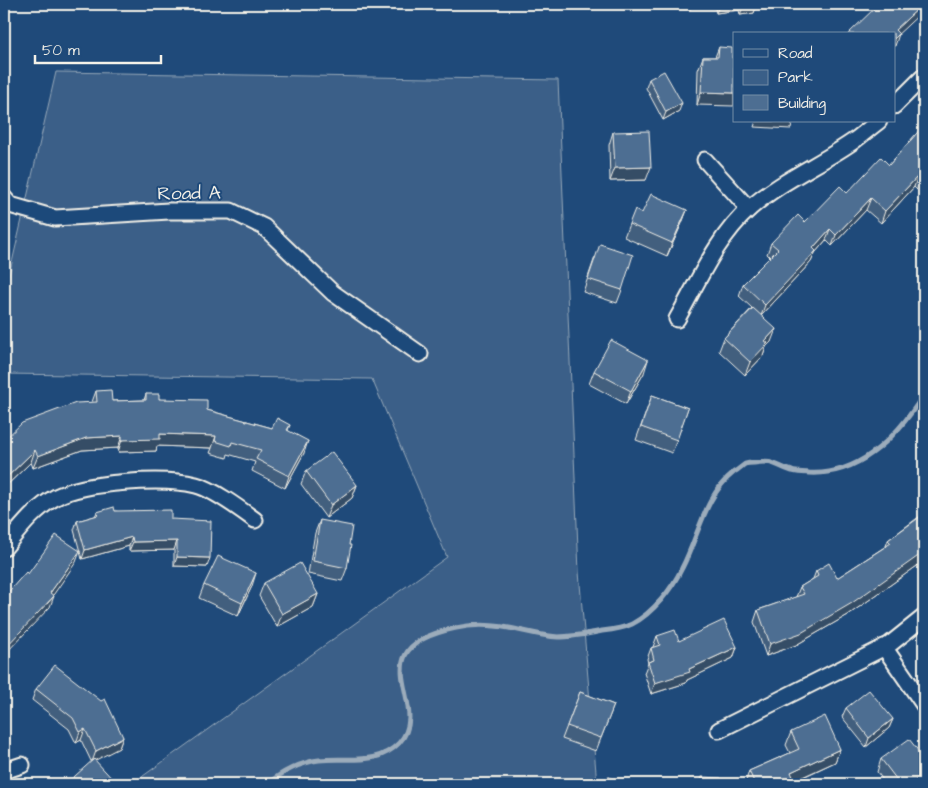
<svg xmlns="http://www.w3.org/2000/svg" width="928" height="788" viewBox="0 0 928 788" font-family="'Architects Daughter',sans-serif">
  <style>
    .green { fill: #3a5f88; stroke: #97a8b8 }
    .lines { fill: none; stroke-linecap: round; stroke-linejoin: round }
    .stream { stroke: #9cacbb; stroke-width: 5 }
    .street-casing { stroke: #f4f1e8; stroke-width: 19 }
    .street { stroke: #1f4a7a; stroke-width: 15 }
    .wall { fill: #425f7e; stroke: #f4f1e8 }
    .shaded-wall { fill: #364d66; stroke: #f4f1e8 }
    .building { fill: #4d6e92; stroke: #f4f1e8 }
    .labels { text-anchor: middle; stroke-width: 4; stroke-linejoin: round; paint-order: stroke }
    .street-label { font-size: 19px; fill: #f4f1e8; stroke: #1f4a7a }
  </style>
  <rect width="100%" height="100%" fill="#1f4a7a"/>
  <filter id="ink" filterUnits="userSpaceOnUse"><feTurbulence type="fractalNoise" baseFrequency=".02" numOctaves="2"/><feDisplacementMap in="SourceGraphic" scale="10" xChannelSelector="R" yChannelSelector="G"/><feConvolveMatrix kernelMatrix="1 2 1 2 8 2 1 2 1" color-interpolation-filters="sRGB"/></filter>
  <g filter="url(#ink)">
    <!-- green -->
    <polygon class="green" points="56,72 558,80 579,572 597,784 132,784 447,557 372,379 4,374 4,289 8,280"/>
    <g class="lines">
      <!-- stream -->
      <path class="stream" d="M268 784C281 772 302 762 319 760 349 757 377 766 399 743 435 704 354 649 456 628 472 624 493 625 509 628 525 631 541 636 558 637 572 637 587 634 602 631 611 630 624 628 632 624 653 613 672 589 682 568 699 536 704 496 734 472 738 470 742 466 745 464 748 463 751 463 754 463 776 460 773 465 792 471 797 473 804 472 809 473 861 476 899 434 924 394"/>
      <defs>
        <g id="street">
          <polyline points="894,106 924,76"/>
          <polyline points="705,160 749,209"/>
          <polyline points="4,198 10,205 55,218 169,211 231,211 264,227 333,293 420,354"/>
          <path d="M677 319C698 282 717 237 750 208 782 180 821 164 855 140 863 134 871 127 879 121"/>
          <path d="M4 548C18 531 35 508 56 497 85 482 163 477 196 485 213 489 240 509 255 520"/>
          <polyline points="884,647 924,705"/>
          <polyline points="719,730 889,645 924,617"/>
          <polyline points="4,771 22,765"/>
        </g>
      </defs>
      <!-- street casing -->
      <use href="#street" class="street-casing"/>
      <!-- street -->
      <use href="#street" class="street"/>
    </g>
    <!-- wall -->
    <g class="wall">
      <polygon points="714,4 757,4 754,13 740,15 739,10 716,13"/>
      <polygon points="719,47 732,58 697,105 698,70 703,57 715,57"/>
      <polygon points="649,79 679,111 663,120 646,88"/>
      <polygon points="924,125 924,182 917,190 914,187 881,223 866,210 832,246 826,240 815,253 811,262 761,316 771,342 766,347 763,356 745,375 719,351 724,338 752,308 739,296 743,284 770,257 767,254 771,243 805,222 889,165"/>
      <polygon points="613,132 646,180 610,181 609,145"/>
      <polygon points="687,210 682,223 667,256 624,237 629,224 642,213"/>
      <polygon points="595,257 622,290 617,303 583,292"/>
      <polygon points="594,371 644,373 626,404 589,384"/>
      <polygon points="96,391 112,401 144,400 146,394 159,399 207,410 272,428 290,425 288,430 304,453 285,488 252,471 255,462 228,454 227,458 210,453 212,448 157,446 156,451 118,452 118,448 82,450 33,468 31,462 4,488 4,440 92,402"/>
      <polygon points="652,395 688,408 672,453 636,440"/>
      <polygon points="306,471 357,485 352,498 326,518 301,484"/>
      <polygon points="924,505 924,561 848,615 796,645 766,656 754,622 758,610 796,597 800,587 813,579 816,571 837,578 886,546 888,540 920,516"/>
      <polygon points="115,511 171,519 207,567 174,566 174,550 129,551 129,546 82,559 74,530 77,521 95,516 97,512"/>
      <polygon points="320,520 347,568 342,581 308,574 315,533"/>
      <polygon points="264,583 318,594 313,607 277,627 259,596"/>
      <polygon points="204,585 252,586 238,616 199,598"/>
      <polygon points="657,636 679,641 737,647 733,658 687,680 686,683 651,694 644,673 648,663 647,659 651,648 653,647"/>
      <polygon points="36,689 123,737 119,748 91,761 81,740 76,743 69,729 32,700"/>
      <polygon points="580,692 614,705 596,751 562,739"/>
      <polygon points="846,708 893,719 889,728 866,747 842,717"/>
      <polygon points="791,732 840,749 835,762 795,781 796,784 745,784 749,771 790,753 786,745"/>
      <polygon points="881,759 924,784 886,784 877,772"/>
    </g>
    <!-- shaded-wall -->
    <g class="shaded-wall">
      <polygon points="543,4 558,4 556,7 542,5"/>
      <polygon points="655,4 692,4 691,9 654,8"/>
      <polygon points="720,4 741,4 739,10 716,13"/>
      <polygon points="744,4 757,4 754,13 740,15"/>
      <polygon points="923,4 924,4 924,10 894,38 895,30"/>
      <polygon points="899,34 895,46 894,46 894,39"/>
      <polygon points="701,92 734,93 734,106 697,105"/>
      <polygon points="682,103 679,111 663,120 666,112"/>
      <polygon points="756,121 793,121 791,129 754,127"/>
      <polygon points="651,167 646,180 610,181 615,168"/>
      <polygon points="924,175 924,182 917,190 921,178"/>
      <polygon points="918,176 914,187 881,223 885,211"/>
      <polygon points="871,198 866,210 832,246 836,235"/>
      <polygon points="687,210 682,223 667,256 672,243"/>
      <polygon points="830,229 826,240 815,253 811,262 761,316 765,305 813,248"/>
      <polygon points="776,329 771,342 766,347 763,356 745,375 750,362 765,341"/>
      <polygon points="648,360 644,373 626,404 631,391"/>
      <polygon points="160,434 216,436 212,448 157,446 156,451 118,452 122,440"/>
      <polygon points="122,436 118,448 82,450 33,468 38,456 86,438"/>
      <polygon points="308,441 304,453 285,488 289,476"/>
      <polygon points="35,450 31,462 4,488 4,480"/>
      <polygon points="357,485 352,498 326,518 331,505"/>
      <polygon points="132,537 129,546 82,559 85,550"/>
      <polygon points="177,541 174,550 129,551 133,542"/>
      <polygon points="80,551 76,562 47,604 54,596 50,607 4,655 4,649 50,593"/>
      <polygon points="924,552 924,561 848,615 796,645 766,656 770,644"/>
      <polygon points="177,557 210,558 207,567 174,566"/>
      <polygon points="256,573 252,586 238,616 242,603"/>
      <polygon points="318,594 313,607 277,627 282,614"/>
      <polygon points="737,647 733,658 687,680 686,683 651,694 655,683 689,669"/>
      <polygon points="893,719 889,728 866,747 869,738"/>
      <polygon points="85,729 81,740 76,743 80,732"/>
      <polygon points="123,737 119,748 92,762 96,751"/>
      <polygon points="840,749 835,762 787,784 791,772"/>
      <polygon points="924,775 924,784 911,784"/>
    </g>
    <!-- building -->
    <g class="building">
      <polygon points="879,4 923,4 895,30 899,34 894,39 894,34 848,34"/>
      <polygon points="719,47 732,48 732,58 734,58 734,93 701,92 703,57 718,57"/>
      <polygon points="664,71 682,103 666,112 649,79"/>
      <polygon points="924,125 924,175 921,178 918,176 885,211 871,198 836,235 830,229 813,248 816,251 765,305 743,284 778,249 771,243 798,215 805,222 840,186 847,193 881,157 889,165"/>
      <polygon points="649,131 651,167 615,168 613,132"/>
      <polygon points="651,194 687,210 672,243 629,224 635,209 642,213"/>
      <polygon points="600,244 633,255 622,290 588,279"/>
      <polygon points="753,308 776,329 765,341 768,343 750,362 724,338"/>
      <polygon points="611,340 648,360 631,391 594,371"/>
      <polygon points="111,390 112,401 146,400 146,394 159,394 159,399 207,400 207,410 272,428 277,418 290,425 287,430 308,441 289,476 256,459 261,450 232,442 231,446 215,441 216,436 160,434 160,439 122,440 122,436 86,438 38,456 35,450 4,480 4,440 22,423 76,403 97,402 96,391"/>
      <polygon points="652,395 688,408 677,440 641,427"/>
      <polygon points="332,452 357,485 331,505 306,471"/>
      <polygon points="114,507 115,511 171,510 171,519 211,521 210,558 177,557 177,541 133,542 132,537 85,550 77,521 98,515 97,512"/>
      <polygon points="924,514 924,552 852,603 801,633 770,644 758,610 804,594 800,587 818,576 816,571 829,563 837,578 891,543 888,540"/>
      <polygon points="320,520 352,526 349,545 351,545 347,568 313,561"/>
      <polygon points="56,535 80,551 50,593 54,596 4,649 4,597 26,572 28,574"/>
      <polygon points="218,556 256,573 242,603 204,585"/>
      <polygon points="300,563 318,594 282,614 264,583"/>
      <polygon points="724,620 737,647 689,669 690,672 655,683 648,662 654,660 651,648 660,645 657,636 675,630 679,641"/>
      <polygon points="55,665 101,701 105,699 123,737 96,751 85,729 80,732 73,718 36,689"/>
      <polygon points="869,690 893,719 869,738 846,708"/>
      <polygon points="580,692 614,705 601,738 567,726"/>
      <polygon points="825,716 840,749 791,772 796,784 755,784 749,771 799,749 791,732"/>
      <polygon points="909,739 924,758 924,775 911,784 900,784 881,759"/>
      <polygon points="94,759 116,783 115,784 66,784"/>
      <polygon points="610,777 611,784 578,784 577,781"/>
      <polygon points="702,777 721,778 721,781 739,782 739,784 701,784"/>
    </g>
  </g>
  <g class="labels">
    <!-- street labels -->
    <g class="street-label">
      <text transform="translate(189 192) rotate(-1)" y="7">Road A</text>
    </g>
  </g>
  <!-- margin -->
  <rect width="928" height="788" fill="none" stroke="#1f4a7a" stroke-width="20"/>
  <rect x="10" y="10" width="908" height="768" fill="none" stroke="#f4f1e8" stroke-width="2" filter="url(#ink)"/>
  <!-- legend -->
  <rect x="733" y="32" width="162" height="90" fill="#1f4a7a" stroke="#748da6"/>
  <rect x="743" y="49" width="25" height="8" fill="#1f4a7a" stroke="#748da6"/>
  <text x="778" y="58" font-size="15" fill="#f4f1e8">Road</text>
  <rect x="743" y="70" width="25" height="15" fill="#3a5f88" stroke="#748da6"/>
  <text x="778" y="82" font-size="15" fill="#f4f1e8">Park</text>
  <rect x="743" y="95" width="25" height="15" fill="#4d6e92" stroke="#748da6"/>
  <text x="778" y="108" font-size="15" fill="#f4f1e8">Building</text>
  <!-- scale -->
  <path d="M35 55v8h126v-8" fill="none" stroke="#f4f1e8" stroke-width="2.5"/>
  <text x="42" y="55" font-size="15" fill="#f4f1e8" stroke="#1f4a7a" stroke-width="4" paint-order="stroke">50 m</text>
</svg>
